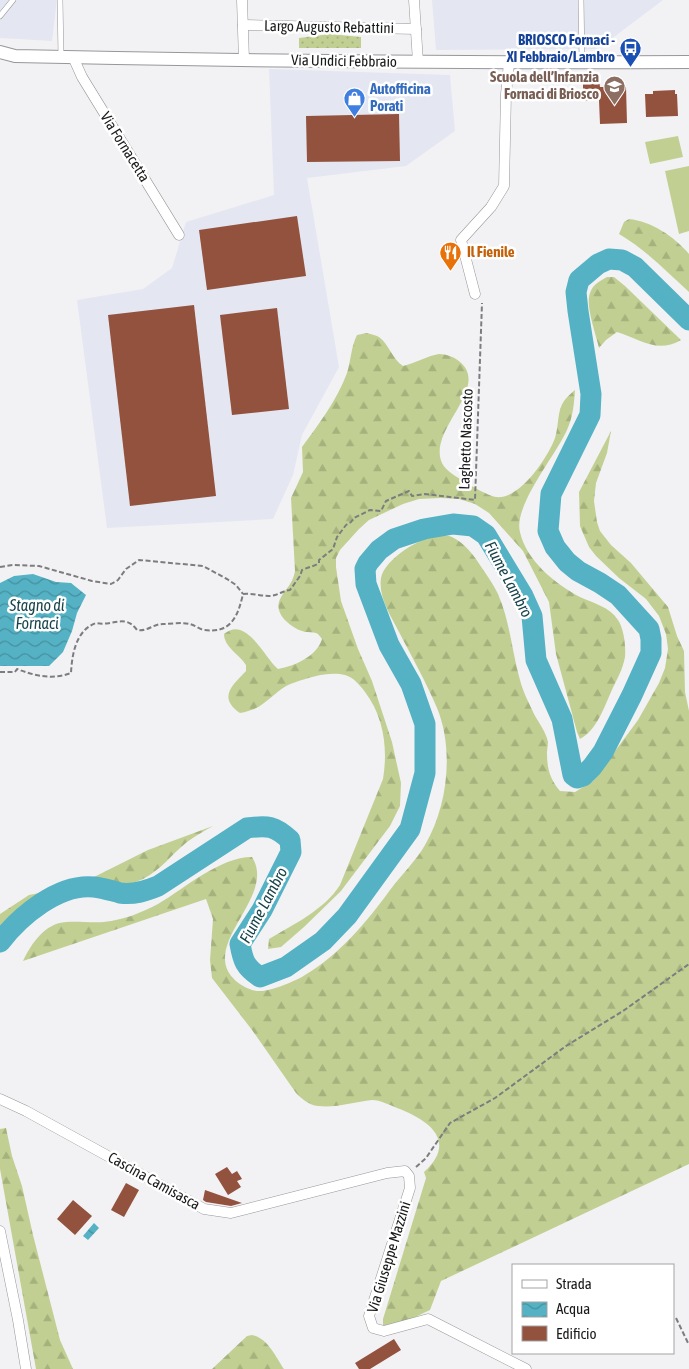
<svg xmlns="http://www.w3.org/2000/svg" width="689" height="1369" viewBox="0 0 689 1369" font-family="'Asap Condensed',sans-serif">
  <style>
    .built { fill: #e4e7f1 }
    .forest { fill: url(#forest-firs) }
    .park { fill: url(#park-dots) }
    .garden { fill: #c1d092 }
    .water { fill: url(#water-waves) }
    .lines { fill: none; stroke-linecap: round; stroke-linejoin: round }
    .river { stroke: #54b2c4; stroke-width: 21 }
    .building { fill: #93523e }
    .service-casing { stroke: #97979a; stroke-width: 6 }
    .minor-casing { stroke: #97979a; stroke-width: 11 }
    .tertiary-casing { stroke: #97979a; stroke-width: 14 }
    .path { stroke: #7c7d7f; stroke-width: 2; stroke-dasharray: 5 2.5; stroke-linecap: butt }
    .service { stroke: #fff; stroke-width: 5 }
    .minor { stroke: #fff; stroke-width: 10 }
    .tertiary { stroke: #fff; stroke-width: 12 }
    .labels { text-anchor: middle; stroke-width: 5; stroke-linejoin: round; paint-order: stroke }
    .street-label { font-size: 15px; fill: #18191a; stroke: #fff }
    .transit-label { font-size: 15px; font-weight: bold; fill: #164399; stroke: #fff; text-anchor: end }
    .education-label { font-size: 15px; font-weight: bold; fill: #785e54; stroke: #fff; text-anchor: end }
    .shop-label { font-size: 15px; font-weight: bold; fill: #366cbe; stroke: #fff; text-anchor: start }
    .food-label { font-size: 15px; font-weight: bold; fill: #c56008; stroke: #fff; text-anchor: start }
    .water-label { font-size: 16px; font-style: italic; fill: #19444c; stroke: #fff }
  </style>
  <defs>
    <pattern id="forest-firs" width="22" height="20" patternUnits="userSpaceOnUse" patternTransform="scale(1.25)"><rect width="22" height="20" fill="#c1d092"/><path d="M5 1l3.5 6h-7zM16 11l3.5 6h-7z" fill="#a5b27d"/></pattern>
    <pattern id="park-dots" width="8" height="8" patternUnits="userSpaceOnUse" patternTransform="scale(1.25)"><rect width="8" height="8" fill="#c1d092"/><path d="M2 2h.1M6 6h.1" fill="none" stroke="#a5b27d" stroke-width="1.8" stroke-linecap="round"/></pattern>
    <pattern id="water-waves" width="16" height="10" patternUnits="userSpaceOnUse" patternTransform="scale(1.25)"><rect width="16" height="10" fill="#54b2c4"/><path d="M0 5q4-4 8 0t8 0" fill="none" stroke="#45909e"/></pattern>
  </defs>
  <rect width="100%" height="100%" fill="#f2f2f5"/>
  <!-- built -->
  <g class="built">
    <polygon points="0,0 57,0 52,41 0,38"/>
    <polygon points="432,0 663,0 598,49 436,50"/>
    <polygon points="269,69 450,75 455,131 406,166 307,178 339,367 302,435 293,475 273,519 107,528 77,300 143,289 172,268 186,222 274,195"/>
  </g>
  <!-- forest -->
  <g class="forest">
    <path d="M629 219C651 221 675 237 689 254V292C667 272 645 249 619 234L624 222Z"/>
    <path d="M607 277H614L625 286 681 340C657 354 640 339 617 332L606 340 599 348C596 334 585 305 590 293 593 284 600 281 607 277Z"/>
    <path d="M367 333C370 334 376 335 379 337 389 344 392 359 403 366 415 363 427 356 439 354 446 354 455 357 460 362 491 388 427 430 442 463 446 471 457 477 465 482 472 486 488 496 496 497 520 500 548 457 555 438 559 426 557 410 564 401 567 397 571 393 575 390 574 404 573 417 567 430 556 455 513 506 520 532 526 560 555 584 580 597 593 603 610 607 618 620 624 629 626 646 625 657 623 669 616 681 611 692 604 708 596 731 580 739L577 732 556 654 549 602 523 551 489 513 475 504 459 499 441 498 419 499 403 504 369 520 359 529 340 550 336 558V567L341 601 358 649 372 681 392 742 401 783 400 806 390 826 341 891 304 927 281 947 268 949 269 939C294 924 324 910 340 885L383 779C388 749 384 717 365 692 359 684 354 678 345 675 330 671 310 677 296 682 282 686 275 695 264 703 257 709 249 711 240 713 217 697 233 685 246 671V665C240 655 224 647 224 634 246 615 264 657 278 669 295 666 317 656 322 639 320 637 319 634 316 633 313 632 308 632 305 632 293 629 275 616 279 602 283 590 292 587 295 571L291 498 303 472 302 447C319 424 337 400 347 373 351 360 351 347 357 335Z"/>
    <path d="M611 431 607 453 596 483 594 501 597 522 600 531 611 545 631 563 668 607 677 636 684 651 685 692 689 711V1164L441 1281 430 1310 386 1331 383 1327V1319L426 1178 424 1172C458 1141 429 1120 397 1108 390 1105 380 1100 372 1100 354 1102 337 1108 318 1106 309 1105 302 1099 296 1093L252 1030 212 978 210 960 213 919 206 899 23 961C31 944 45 923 66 922 78 921 91 923 104 922 123 920 141 913 158 904 185 888 220 857 252 857 277 896 201 943 233 978 239 985 252 992 261 991 271 991 296 981 305 975 340 954 366 923 390 890 401 875 416 861 425 845 448 806 454 749 437 708 426 682 412 657 399 632 391 616 378 597 381 578 385 557 432 528 452 537 463 542 472 553 478 562 485 573 493 583 498 594 510 621 512 652 520 680 523 692 529 703 534 714 539 723 546 732 548 742 548 744 547 751 547 753 547 769 550 779 560 791L575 792 593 781 638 720 659 683 665 668 668 649 666 634 659 616 646 599 619 578 596 556 589 547 580 526 579 492Z"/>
    <path d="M213 826C204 831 195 836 187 842 172 854 161 870 143 879 131 885 115 886 102 887 59 891 31 894 0 929V914L29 895 65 888 86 881 148 850Z"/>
    <polygon points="6,1128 12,1156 22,1186 33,1235 60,1340 73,1369 36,1369 0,1169 0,1129"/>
    <path d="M252 1335C267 1337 276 1357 284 1369H212L247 1336Z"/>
  </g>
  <!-- park -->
  <polygon class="park" points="330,34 361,37 361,48 299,48 299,38"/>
  <!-- garden -->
  <g class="garden">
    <polygon points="678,136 683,157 650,164 645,142"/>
    <polygon points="689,166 689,231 679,234 665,171"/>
  </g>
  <!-- water -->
  <g class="water">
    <polygon points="33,574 56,582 71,583 86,595 77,613 72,631 63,652 49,666 0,666 0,583 14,576"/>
    <polygon points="94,1223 99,1228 88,1240 83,1236"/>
  </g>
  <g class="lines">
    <!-- river -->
    <path class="river" d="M0 942C20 916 59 883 94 887 103 888 112 891 120 893 134 895 146 891 158 886L247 828C268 825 275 826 290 840L291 852 262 910 240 944C243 961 245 967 260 977L286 967 323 941 347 916 410 829 425 773V724L411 684 389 645 366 584 365 569 368 563 379 550 394 539 424 529 453 524 473 526 486 535 523 596 532 616 536 660 562 719 573 775 577 778 583 776 592 767 603 752 632 695 651 653V639L649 629 618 595 600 583 578 571 567 562 555 547 548 531 551 494 590 415 591 394 578 311 576 292 579 280 598 264 609 259 622 260 635 267 689 320"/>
  </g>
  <!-- building -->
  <g class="building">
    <polygon points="599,80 600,87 626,87 627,123 600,124 599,100 583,101 583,81"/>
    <polygon points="675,90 675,94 677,94 678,116 646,117 645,94 653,94 653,91"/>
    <polygon points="399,114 400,161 307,162 306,116"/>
    <polygon points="297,216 306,276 207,290 199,230"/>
    <polygon points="194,305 216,496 130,506 108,315"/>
    <polygon points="277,308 289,409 232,415 220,315"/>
    <polygon points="227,1167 232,1174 237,1171 242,1179 237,1181 241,1187 228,1195 215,1174"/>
    <polygon points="126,1183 139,1190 124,1217 111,1210"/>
    <polygon points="205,1190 242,1203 231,1206 206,1202 203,1200"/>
    <polygon points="73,1200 92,1216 75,1235 57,1219"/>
    <polygon points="394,1339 401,1350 370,1369 359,1369 355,1363"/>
  </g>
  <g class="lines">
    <defs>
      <g id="service">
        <polyline points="60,0 61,56"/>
        <polyline points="581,0 582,62"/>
        <polyline points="0,16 13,0"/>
      </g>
      <g id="minor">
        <polyline points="242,0 244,60"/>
        <polyline points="414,0 418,62"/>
        <polyline points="243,25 416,29"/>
        <polyline points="73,57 82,77 179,235"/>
        <polyline points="475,294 461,240 491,207 504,186 506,94 509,63"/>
        <polyline points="0,1099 26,1111 204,1209 231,1213 387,1173 405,1171 409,1176 410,1188 369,1316 373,1328 384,1331 428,1319 526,1369"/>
        <polyline points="0,1231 18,1320 26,1369"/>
      </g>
      <path id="tertiary" d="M0 52 15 56C240 61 464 63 689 62"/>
    </defs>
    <!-- service casing -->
    <use href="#service" class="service-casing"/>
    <!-- minor casing -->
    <use href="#minor" class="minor-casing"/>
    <!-- tertiary casing -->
    <use href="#tertiary" class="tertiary-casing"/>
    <!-- path -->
    <g class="path">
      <polyline points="0,567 13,565 39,566 92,581 111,584 118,580 126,569 139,560 203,566 227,579 236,585 243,594"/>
      <path d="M0 672H15L17 669C35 676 53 680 71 673 72 654 76 630 96 623 111 627 125 613 137 630 147 632 153 624 163 624 171 624 182 622 190 624 195 625 199 629 204 630 231 634 238 616 243 594 252 593 261 596 269 596 277 596 282 591 290 590L300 576 302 570C308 567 313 567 319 563V560L333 549 337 537 346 525 351 522 354 518 370 510 381 511 386 501 409 491 412 496 425 494 475 500 482 303"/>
      <polyline points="416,1167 426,1158 450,1123 495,1098 566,1046 623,1011 689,964"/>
      <polyline points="676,1318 689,1345"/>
    </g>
    <!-- service -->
    <use href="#service" class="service"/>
    <!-- minor -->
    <use href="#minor" class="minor"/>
    <!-- tertiary -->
    <use href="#tertiary" class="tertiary"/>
  </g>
  <!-- icons -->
  <defs>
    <symbol id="bus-pin" viewBox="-11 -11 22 30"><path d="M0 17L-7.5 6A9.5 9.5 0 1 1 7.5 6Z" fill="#1a4fb4" stroke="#fff"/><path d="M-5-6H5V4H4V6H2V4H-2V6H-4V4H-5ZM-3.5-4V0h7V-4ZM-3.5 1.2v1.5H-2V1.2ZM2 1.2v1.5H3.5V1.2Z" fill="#fff"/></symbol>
    <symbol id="school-pin" viewBox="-11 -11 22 30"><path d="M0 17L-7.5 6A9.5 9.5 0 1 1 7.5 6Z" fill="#8d6e63" stroke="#fff"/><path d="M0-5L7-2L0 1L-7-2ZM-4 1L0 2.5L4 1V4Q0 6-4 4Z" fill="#fff"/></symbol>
    <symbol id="shop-pin" viewBox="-11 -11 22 30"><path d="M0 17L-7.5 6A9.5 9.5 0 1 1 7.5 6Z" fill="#3f7fe0" stroke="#fff"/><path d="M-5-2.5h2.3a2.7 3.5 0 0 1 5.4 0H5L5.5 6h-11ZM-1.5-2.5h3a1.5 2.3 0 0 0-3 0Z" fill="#fff"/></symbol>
    <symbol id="restaurant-pin" viewBox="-11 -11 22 30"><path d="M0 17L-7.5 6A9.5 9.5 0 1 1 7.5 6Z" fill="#e8710a" stroke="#fff"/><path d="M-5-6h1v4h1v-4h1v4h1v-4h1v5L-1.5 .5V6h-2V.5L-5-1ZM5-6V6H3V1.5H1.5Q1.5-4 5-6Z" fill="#fff"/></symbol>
  </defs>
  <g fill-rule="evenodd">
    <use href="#bus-pin" x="618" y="36" width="25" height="34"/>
    <use href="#school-pin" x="602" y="74" width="25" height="34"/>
    <use href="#shop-pin" x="342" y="86" width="25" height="34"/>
    <use href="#restaurant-pin" x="438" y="240" width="25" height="34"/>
  </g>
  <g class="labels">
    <!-- street labels -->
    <g class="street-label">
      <text transform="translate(329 27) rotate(1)" y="5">Largo Augusto Rebattini</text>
      <text transform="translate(344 61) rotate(1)" y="5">Via Undici Febbraio</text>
      <text transform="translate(125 147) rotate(58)" y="5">Via Fornacetta</text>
      <text transform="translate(466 439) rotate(-88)" y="5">Laghetto Nascosto</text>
      <text transform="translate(154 1181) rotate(29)" y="5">Cascina Camisasca</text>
      <text transform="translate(389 1257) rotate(-73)" y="5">Via Giuseppe Mazzini</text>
    </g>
    <!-- transit labels -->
    <g class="transit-label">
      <text x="615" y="45">BRIOSCO Fornaci -<tspan x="615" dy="17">XI Febbraio/Lambro</tspan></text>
    </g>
    <!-- education labels -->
    <g class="education-label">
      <text x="599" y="82">Scuola dell’Infanzia<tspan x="599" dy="17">Fornaci di Briosco</tspan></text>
    </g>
    <!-- shop labels -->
    <g class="shop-label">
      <text x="370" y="94">Autofficina<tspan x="370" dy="17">Porati</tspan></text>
    </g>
    <!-- food labels -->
    <g class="food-label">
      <text x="467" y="257">Il Fienile</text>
    </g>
    <!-- water labels -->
    <g class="water-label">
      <text transform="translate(509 579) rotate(62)" y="6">Fiume Lambro</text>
      <text x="37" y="611">Stagno di<tspan x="37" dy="18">Fornaci</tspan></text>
      <text transform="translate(263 905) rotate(-62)" y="6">Fiume Lambro</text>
    </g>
  </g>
  <!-- legend -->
  <rect x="512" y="1264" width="162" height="90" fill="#ffffff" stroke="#a3a3a3"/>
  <rect x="522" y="1280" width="25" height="8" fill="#ffffff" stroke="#a3a3a3"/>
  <text x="556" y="1289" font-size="15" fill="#18191a">Strada</text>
  <rect x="522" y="1302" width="25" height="15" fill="url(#water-waves)" stroke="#a3a3a3"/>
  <text x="556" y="1314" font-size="15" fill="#18191a">Acqua</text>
  <rect x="522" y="1326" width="25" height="15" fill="#93523e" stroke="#a3a3a3"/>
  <text x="556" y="1339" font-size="15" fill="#18191a">Edificio</text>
</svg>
